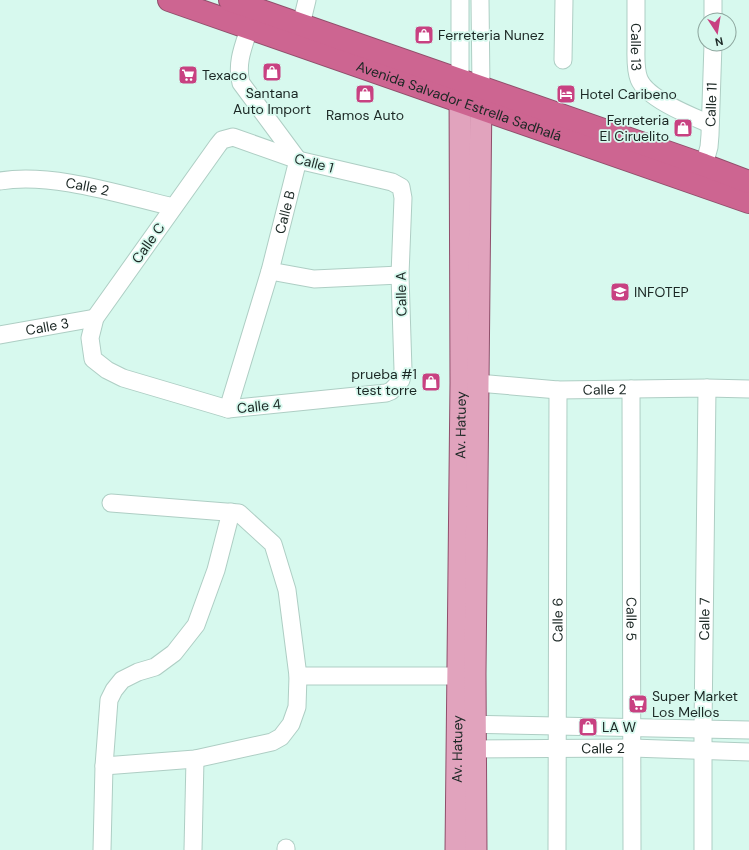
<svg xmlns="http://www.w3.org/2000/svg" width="749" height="850" viewBox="0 0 749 850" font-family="'DM Sans',sans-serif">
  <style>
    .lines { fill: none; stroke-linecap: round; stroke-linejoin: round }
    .minor-casing { stroke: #aecec4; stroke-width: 19 }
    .major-casing { stroke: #8f4f6b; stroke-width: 23 }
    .highway-casing { stroke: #8f4f6b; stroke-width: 24 }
    .minor { stroke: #fff; stroke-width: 17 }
    .major { stroke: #e1a3bd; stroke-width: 21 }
    .highway { stroke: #cd6591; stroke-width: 22 }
    .labels { text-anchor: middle; stroke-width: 3.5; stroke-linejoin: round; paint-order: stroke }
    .poi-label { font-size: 14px; fill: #1b2724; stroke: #d7f9ee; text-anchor: start }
    .street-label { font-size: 14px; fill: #1b2724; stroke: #d7f9ee }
  </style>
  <rect width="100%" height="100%" fill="#d7f9ee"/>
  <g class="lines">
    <defs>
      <g id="minor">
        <polyline points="480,0 481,87"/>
        <path id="s1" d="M636 0C636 15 636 31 636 46 636 57 635 69 639 79 647 99 691 116 710 124"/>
        <polyline points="713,0 713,20"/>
        <polyline points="298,37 307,0"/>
        <polyline points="563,60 564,0"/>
        <polyline points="460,80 460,0"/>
        <polygon points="233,137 298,160 392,182 401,187 403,198 400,275 403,370 401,380 395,387 391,391 386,393 228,409 123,378 107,370 93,359 90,338 95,318 218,145 222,140"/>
        <path id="s2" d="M704 165 709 147 710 135 713 44"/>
        <path id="s3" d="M0 181C52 172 122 195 173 207"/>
        <polyline points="270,271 314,279 400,275"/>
        <path id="s4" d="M0 335 95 318"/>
        <path id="s5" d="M466 382 558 390 707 388 749 389"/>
        <path id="s6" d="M631 389 632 850"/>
        <path id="s7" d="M228 409 270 271 298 160 241 83C236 64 243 47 249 29"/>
        <polyline points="298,676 457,676"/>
        <polyline points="463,724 749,730"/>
        <path id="s8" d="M463 749 632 748 749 752"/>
        <polyline points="104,766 195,759 272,742 281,737 291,724 297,707 298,676 287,590 273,544 239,513 111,503"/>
        <polyline points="286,848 286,850"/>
        <polyline points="102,850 104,766 109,700 114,690 122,680 138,672 155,667 174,653 196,625 216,570 231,512"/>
        <polyline points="193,850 195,759"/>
        <path id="s9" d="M557 850 558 390"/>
        <path id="s10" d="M703 850V728L707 388"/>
      </g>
      <g id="major">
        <path id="s11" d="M456 850 461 382 460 85"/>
        <polyline points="476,850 475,674 481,92"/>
      </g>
      <g id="highway">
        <path id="s12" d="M169 0 749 202"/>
        <polyline points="230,0 704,165 749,182"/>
      </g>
    </defs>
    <!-- minor casing -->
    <use href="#minor" class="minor-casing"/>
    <!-- major casing -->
    <use href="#major" class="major-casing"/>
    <!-- highway casing -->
    <use href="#highway" class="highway-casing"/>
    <!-- minor -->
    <use href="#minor" class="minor"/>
    <!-- major -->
    <use href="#major" class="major"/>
    <!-- highway -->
    <use href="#highway" class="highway"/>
  </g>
  <!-- icons -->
  <defs>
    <symbol id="shop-square" viewBox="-11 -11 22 22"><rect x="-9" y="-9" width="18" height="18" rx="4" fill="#c84181" stroke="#d7f9ee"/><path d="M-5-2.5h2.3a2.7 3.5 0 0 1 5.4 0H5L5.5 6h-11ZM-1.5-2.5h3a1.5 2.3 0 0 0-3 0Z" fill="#fff"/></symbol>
    <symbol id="supermarket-square" viewBox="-11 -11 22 22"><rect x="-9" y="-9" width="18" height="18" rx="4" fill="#c84181" stroke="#d7f9ee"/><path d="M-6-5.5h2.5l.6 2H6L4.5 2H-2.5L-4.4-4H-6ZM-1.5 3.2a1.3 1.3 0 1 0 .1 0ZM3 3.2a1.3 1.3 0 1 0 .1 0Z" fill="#fff"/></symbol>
    <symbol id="hotel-square" viewBox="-11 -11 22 22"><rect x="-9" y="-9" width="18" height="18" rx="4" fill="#c84181" stroke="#d7f9ee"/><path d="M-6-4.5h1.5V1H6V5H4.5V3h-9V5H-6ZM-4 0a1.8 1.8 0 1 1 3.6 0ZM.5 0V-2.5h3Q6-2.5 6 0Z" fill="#fff"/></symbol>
    <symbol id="university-square" viewBox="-11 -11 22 22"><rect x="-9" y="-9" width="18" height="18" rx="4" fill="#c84181" stroke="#d7f9ee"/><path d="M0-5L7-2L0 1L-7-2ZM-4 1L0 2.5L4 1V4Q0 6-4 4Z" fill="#fff"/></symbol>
  </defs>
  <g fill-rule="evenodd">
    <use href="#shop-square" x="413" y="24" width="22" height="22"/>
    <use href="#shop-square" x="261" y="61" width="22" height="22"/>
    <use href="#supermarket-square" x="177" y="64" width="22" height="22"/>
    <use href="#shop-square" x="354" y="83" width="22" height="22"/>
    <use href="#hotel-square" x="555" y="83" width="22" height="22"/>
    <use href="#shop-square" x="672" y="117" width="22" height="22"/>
    <use href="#university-square" x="609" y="281" width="22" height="22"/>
    <use href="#shop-square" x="420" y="371" width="22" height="22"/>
    <use href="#supermarket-square" x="627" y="693" width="22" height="22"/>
    <use href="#shop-square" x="577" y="716" width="22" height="22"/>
  </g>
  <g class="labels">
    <!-- poi labels -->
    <g class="poi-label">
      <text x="438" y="40">Ferreteria Nunez</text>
      <text x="202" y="80">Texaco</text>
      <text x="272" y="98" text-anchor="middle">Santana<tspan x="272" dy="16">Auto Import</tspan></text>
      <text x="580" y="99">Hotel Caribeno</text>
      <text x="365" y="120" text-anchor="middle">Ramos Auto</text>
      <text x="669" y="125" text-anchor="end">Ferreteria<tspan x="669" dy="16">El Ciruelito</tspan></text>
      <text x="634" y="297">INFOTEP</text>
      <text x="417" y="379" text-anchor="end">prueba #1<tspan x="417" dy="16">test torre</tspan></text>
      <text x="652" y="701">Super Market<tspan x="652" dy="16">Los Mellos</tspan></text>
      <text x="602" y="732">LA W</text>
    </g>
    <!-- street labels -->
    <g class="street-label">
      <text dy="5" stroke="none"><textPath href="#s1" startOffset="47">Calle 13</textPath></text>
      <text dy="5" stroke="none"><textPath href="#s12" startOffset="307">Avenida Salvador Estrella Sadhalá</textPath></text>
      <text dy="5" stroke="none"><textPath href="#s2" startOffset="61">Calle 11</textPath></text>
      <text transform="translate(314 163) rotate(15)" y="5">Calle 1</text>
      <text dy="5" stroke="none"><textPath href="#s3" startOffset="88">Calle 2</textPath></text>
      <text dy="5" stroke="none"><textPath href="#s7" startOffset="205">Calle B</textPath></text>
      <text transform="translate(148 243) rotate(-55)" y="5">Calle C</text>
      <text transform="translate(401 294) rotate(-91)" y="5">Calle A</text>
      <text dy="5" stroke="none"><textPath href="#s4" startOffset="48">Calle 3</textPath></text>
      <text dy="5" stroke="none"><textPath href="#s5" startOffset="139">Calle 2</textPath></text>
      <text transform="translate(259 406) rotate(-6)" y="5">Calle 4</text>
      <text dy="5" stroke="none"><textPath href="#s11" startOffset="425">Av. Hatuey</textPath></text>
      <text dy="5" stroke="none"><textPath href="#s6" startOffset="230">Calle 5</textPath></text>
      <text dy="5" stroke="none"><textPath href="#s10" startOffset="231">Calle 7</textPath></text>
      <text dy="5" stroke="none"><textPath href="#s9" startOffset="230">Calle 6</textPath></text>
      <text dy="5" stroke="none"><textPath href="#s8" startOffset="140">Calle 2</textPath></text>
      <text dy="5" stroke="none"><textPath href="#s11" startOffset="101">Av. Hatuey</textPath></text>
    </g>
  </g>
  <!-- north arrow -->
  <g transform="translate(717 32) rotate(168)"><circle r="19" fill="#d7f9ee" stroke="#8ca59d"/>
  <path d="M0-3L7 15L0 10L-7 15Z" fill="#c84181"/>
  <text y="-6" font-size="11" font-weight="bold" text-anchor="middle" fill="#1b2724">N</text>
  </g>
</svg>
